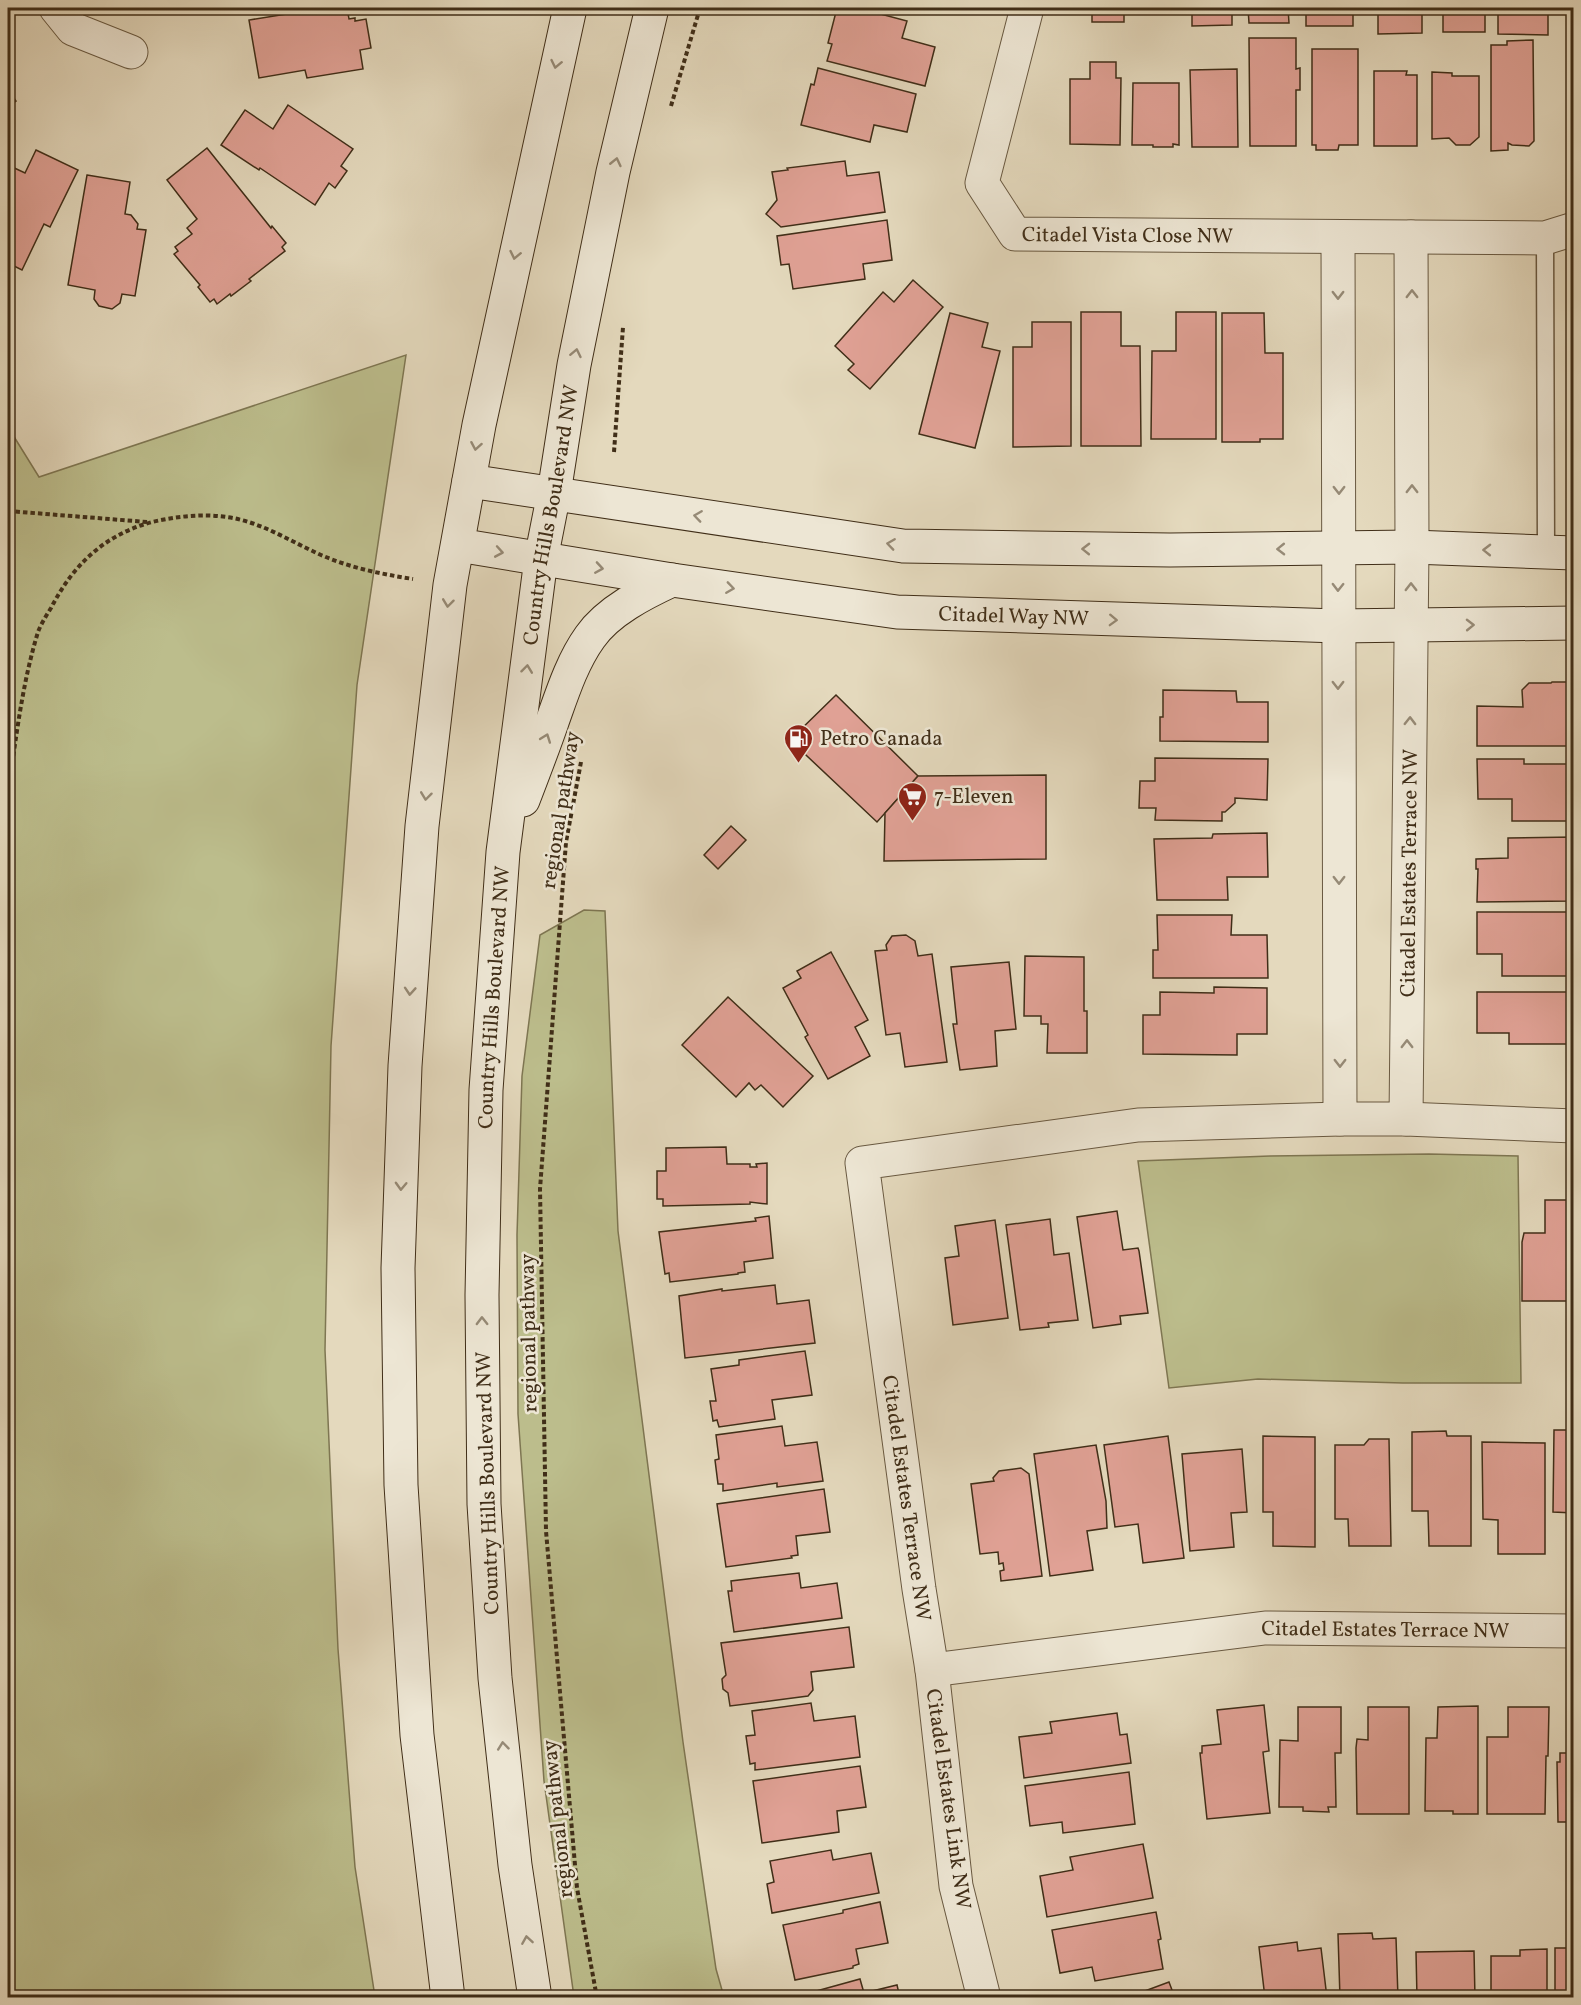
<svg xmlns="http://www.w3.org/2000/svg" width="1581" height="2005" viewBox="0 0 1581 2005" font-family="Vollkorn,serif">
  <style>
    .green { fill: #bcbd8c; stroke: #7e7652; stroke-width: 1.5 }
    .building { fill: #e0a195; stroke: #402e18; stroke-width: 1.5 }
    .lines { fill: none; stroke-linecap: round; stroke-linejoin: round }
    .lane-casing { stroke: #695941; stroke-width: 19 }
    .street-casing { stroke: #695941; stroke-width: 35 }
    .secondary-casing { stroke: #402e18; stroke-width: 35 }
    .path { stroke: #402e18; stroke-width: 4; stroke-dasharray: 4.5 3; stroke-linecap: butt }
    .lane { stroke: #ede6d4; stroke-width: 16 }
    .street { stroke: #ede6d4; stroke-width: 33 }
    .secondary { stroke: #ede6d4; stroke-width: 33 }
    .oneway { stroke: #968a76 }
    .labels { text-anchor: middle; stroke-width: 5; stroke-linejoin: round; paint-order: stroke }
    .street-label { font-size: 21px; fill: #402e18; stroke: #ede6d4 }
    .poi-label { font-size: 21px; fill: #402e18; stroke: #ede6d4; text-anchor: start }
  </style>
  <rect width="100%" height="100%" fill="#e4d9bd"/>
  <filter id="stains"><feTurbulence type="fractalNoise" baseFrequency=".00333" numOctaves="4"/><feColorMatrix values="0 0 0 0 .2 0 0 0 0 .09 0 0 0 0 .02 0 0 0 .5 -.17"/></filter>
  <radialGradient id="worn" r=".72"><stop offset=".6" stop-color="#630" stop-opacity="0"/><stop offset="1" stop-color="#630" stop-opacity=".3"/></radialGradient>
  <!-- green -->
  <g class="green">
    <polygon points="406,355 357,685 331,1046 325,1350 338,1649 355,1867 375,1997 8,1997 8,427 39,477"/>
    <polygon points="584,910 605,911 618,1231 683,1742 716,1969 724,1997 574,1997 544,1781 518,1414 517,1235 522,1076 540,935"/>
    <polygon points="1429,1154 1518,1156 1521,1383 1403,1383 1258,1379 1169,1388 1138,1161 1270,1156"/>
  </g>
  <!-- building -->
  <g class="building">
    <polygon points="240,8 258,8 242,13"/>
    <polygon points="324,8 347,8 349,19 355,18 355,21 366,19 371,48 360,50 363,69 307,78 305,70 259,78 249,20"/>
    <polygon points="837,8 858,8 907,21 902,38 935,47 925,86 827,61 832,44 828,43"/>
    <rect x="1092" y="8" width="32" height="14"/>
    <polygon points="1192,8 1232,8 1232,25 1192,26"/>
    <polygon points="1248,8 1288,8 1289,23 1249,23"/>
    <rect x="1306" y="8" width="47" height="18"/>
    <polygon points="1378,8 1422,8 1422,33 1378,34"/>
    <rect x="1443" y="8" width="42" height="24"/>
    <polygon points="1498,8 1548,8 1548,35 1498,34"/>
    <polygon points="1249,38 1296,38 1296,69 1300,68 1300,90 1296,90 1296,146 1250,146"/>
    <polygon points="1533,40 1534,141 1529,146 1512,145 1508,143 1508,150 1491,151 1491,45 1507,45 1507,41"/>
    <polygon points="1312,49 1358,49 1358,145 1339,145 1338,150 1316,150 1316,145 1312,145"/>
    <polygon points="1090,62 1116,62 1116,78 1121,78 1120,145 1070,144 1070,79 1090,79"/>
    <polygon points="818,68 916,94 907,132 874,125 870,142 801,125 811,84 814,85"/>
    <polygon points="1237,69 1238,147 1192,147 1190,70"/>
    <polygon points="1374,71 1407,71 1406,75 1417,75 1417,146 1374,146"/>
    <polygon points="1432,72 1452,73 1452,76 1479,76 1479,137 1470,145 1456,145 1449,138 1432,139"/>
    <polygon points="1133,83 1179,83 1179,145 1173,144 1173,147 1153,147 1153,145 1132,145"/>
    <polygon points="8,89 16,101 8,107"/>
    <polygon points="288,105 353,149 341,166 347,171 335,188 329,183 315,205 260,168 259,170 221,145 245,110 273,129"/>
    <polygon points="207,148 271,228 272,226 286,243 282,247 285,251 249,279 251,281 231,296 230,294 217,304 214,299 210,302 198,287 200,285 174,254 178,251 175,247 192,234 187,228 197,219 167,180"/>
    <polygon points="36,150 78,170 50,227 44,224 22,270 8,263 8,165 25,173"/>
    <polygon points="845,161 847,176 879,172 885,212 781,227 766,214 777,200 772,172 788,170 787,168"/>
    <polygon points="87,175 130,182 125,214 131,215 138,224 137,229 146,230 135,296 122,294 120,303 112,309 99,306 94,299 95,290 68,285"/>
    <polygon points="887,220 892,260 863,264 865,279 793,289 789,264 781,265 777,236"/>
    <polygon points="913,280 943,307 870,389 848,370 854,364 835,346 883,292 894,302"/>
    <polygon points="1081,312 1121,312 1121,346 1140,346 1141,446 1081,446"/>
    <polygon points="1176,312 1216,312 1216,439 1151,439 1152,351 1176,351"/>
    <polygon points="950,313 988,323 982,347 1000,351 975,448 919,434"/>
    <polygon points="1222,313 1264,313 1265,353 1283,353 1283,439 1260,439 1260,442 1222,442"/>
    <polygon points="1032,322 1071,322 1071,446 1013,447 1013,347 1032,347"/>
    <polygon points="1552,682 1574,682 1574,746 1477,746 1477,706 1523,707 1522,690 1529,683 1551,683"/>
    <polygon points="1163,690 1236,691 1237,702 1268,702 1268,742 1160,741 1160,717 1163,717"/>
    <polygon points="836,695 918,776 877,822 790,740"/>
    <polygon points="1155,758 1268,759 1267,800 1235,798 1235,803 1225,812 1222,812 1222,821 1155,820 1156,808 1139,808 1140,781 1155,781"/>
    <polygon points="1477,759 1524,759 1524,764 1574,764 1574,821 1512,821 1512,799 1478,799"/>
    <polygon points="1046,775 1046,859 884,861 885,813 918,776"/>
    <polygon points="731,826 746,840 718,869 704,855"/>
    <polygon points="1267,833 1268,877 1227,877 1228,900 1157,900 1154,839 1212,838 1213,834"/>
    <polygon points="1574,837 1574,901 1477,902 1478,869 1476,869 1476,859 1508,858 1508,838"/>
    <polygon points="1477,912 1574,912 1574,976 1502,976 1502,954 1477,954"/>
    <polygon points="1157,915 1232,915 1231,935 1267,935 1268,978 1153,978 1153,950 1158,950"/>
    <polygon points="906,935 915,941 918,956 932,954 947,1062 905,1067 900,1033 886,1035 875,951 887,950 886,945 892,936"/>
    <polygon points="831,952 868,1020 855,1027 870,1056 828,1079 805,1037 808,1035 783,988 801,978 797,971"/>
    <polygon points="1025,956 1084,957 1084,1011 1087,1011 1087,1053 1047,1053 1048,1024 1041,1024 1041,1016 1024,1016"/>
    <polygon points="1009,962 1016,1029 995,1031 997,1066 960,1070 953,1024 957,1024 951,967"/>
    <polygon points="1214,987 1267,988 1267,1034 1237,1034 1237,1055 1143,1054 1143,1015 1160,1015 1160,992 1214,993"/>
    <polygon points="1477,992 1574,992 1574,1044 1509,1044 1509,1033 1477,1033"/>
    <polygon points="728,997 813,1076 783,1107 761,1085 755,1090 749,1083 736,1097 682,1045"/>
    <polygon points="726,1147 727,1164 750,1164 750,1167 757,1167 756,1164 767,1163 767,1204 750,1202 750,1204 663,1206 663,1199 657,1199 657,1171 666,1171 666,1148"/>
    <polygon points="1545,1200 1574,1200 1574,1301 1522,1301 1522,1242 1524,1233 1545,1233"/>
    <polygon points="1117,1211 1123,1250 1138,1248 1139,1251 1148,1313 1120,1316 1121,1324 1093,1328 1077,1217"/>
    <polygon points="769,1216 773,1258 744,1262 745,1272 738,1273 738,1274 670,1282 669,1273 665,1274 659,1232 756,1221 755,1218"/>
    <polygon points="1050,1219 1054,1255 1069,1253 1078,1320 1048,1323 1049,1327 1020,1330 1006,1225"/>
    <polygon points="995,1220 1008,1318 953,1325 945,1258 959,1256 955,1226"/>
    <polygon points="775,1285 777,1304 809,1300 815,1343 685,1358 679,1296 722,1289 722,1291"/>
    <polygon points="805,1351 812,1395 772,1400 775,1419 719,1427 717,1420 713,1421 710,1401 716,1401 711,1369 739,1365 739,1360"/>
    <polygon points="782,1426 785,1446 817,1442 823,1481 777,1487 777,1483 723,1491 723,1484 718,1484 715,1460 719,1459 716,1435"/>
    <polygon points="1554,1430 1574,1430 1574,1513 1553,1512"/>
    <polygon points="1446,1431 1447,1436 1471,1436 1471,1546 1429,1546 1428,1511 1412,1511 1412,1432"/>
    <polygon points="1168,1436 1184,1558 1143,1563 1138,1524 1115,1527 1104,1445"/>
    <polygon points="1263,1436 1315,1437 1315,1547 1273,1546 1273,1512 1263,1512"/>
    <polygon points="1369,1439 1389,1439 1391,1546 1349,1546 1348,1519 1335,1519 1335,1445 1364,1445"/>
    <polygon points="1482,1442 1545,1443 1545,1554 1498,1554 1498,1520 1483,1519"/>
    <polygon points="1096,1445 1106,1501 1107,1528 1087,1531 1093,1570 1050,1576 1034,1454"/>
    <polygon points="1242,1449 1247,1512 1231,1513 1234,1547 1190,1551 1182,1454"/>
    <polygon points="1021,1468 1029,1474 1042,1576 1001,1581 1000,1571 1004,1570 1003,1563 999,1564 998,1552 980,1554 971,1484 994,1481 993,1478 999,1471"/>
    <polygon points="824,1489 830,1532 796,1536 798,1555 791,1556 792,1558 726,1567 717,1504"/>
    <polygon points="799,1573 801,1588 837,1583 842,1618 734,1632 728,1591 732,1591 731,1581"/>
    <polygon points="849,1627 854,1667 811,1672 813,1690 808,1696 730,1706 728,1693 723,1689 722,1679 726,1675 721,1643"/>
    <polygon points="811,1703 814,1721 855,1716 860,1757 755,1770 755,1763 750,1764 746,1736 755,1735 752,1711"/>
    <polygon points="1264,1705 1269,1751 1263,1752 1270,1813 1207,1819 1200,1753 1202,1753 1202,1746 1221,1744 1217,1710"/>
    <polygon points="1478,1706 1478,1814 1453,1814 1453,1811 1425,1811 1426,1738 1437,1738 1438,1707"/>
    <polygon points="1298,1707 1341,1707 1341,1753 1335,1753 1336,1807 1328,1807 1329,1812 1303,1811 1303,1807 1279,1807 1280,1740 1298,1741"/>
    <polygon points="1368,1707 1409,1707 1409,1814 1357,1814 1356,1748 1357,1739 1368,1740"/>
    <polygon points="1508,1707 1549,1707 1548,1756 1546,1756 1545,1814 1487,1814 1487,1737 1508,1737"/>
    <polygon points="1117,1713 1120,1735 1127,1734 1131,1763 1024,1778 1019,1737 1052,1733 1050,1722"/>
    <polygon points="1560,1753 1574,1753 1574,1822 1558,1822 1557,1762 1560,1762"/>
    <polygon points="860,1766 866,1807 837,1811 839,1832 762,1843 753,1781"/>
    <polygon points="1129,1772 1135,1824 1063,1833 1062,1822 1030,1826 1025,1786"/>
    <polygon points="1143,1844 1153,1898 1047,1917 1040,1876 1073,1870 1070,1857"/>
    <polygon points="831,1850 833,1860 871,1853 879,1893 772,1913 767,1884 774,1882 770,1861"/>
    <polygon points="880,1902 888,1943 856,1949 859,1964 853,1966 853,1968 795,1980 783,1925 843,1913 843,1910"/>
    <polygon points="1156,1912 1161,1939 1158,1940 1163,1969 1095,1981 1092,1967 1060,1973 1052,1930"/>
    <polygon points="1372,1933 1373,1939 1396,1938 1398,1998 1340,1998 1338,1934"/>
    <polygon points="1297,1942 1298,1951 1321,1948 1327,1998 1265,1998 1259,1947"/>
    <rect x="1555" y="1948" width="19" height="50"/>
    <polygon points="1547,1949 1547,1998 1491,1998 1491,1956 1520,1956 1520,1950"/>
    <polygon points="1474,1951 1475,1998 1417,1998 1416,1952"/>
    <polygon points="860,1979 864,1993 897,1985 900,1998 791,1998"/>
    <polygon points="1169,1982 1175,1998 1126,1998"/>
  </g>
  <g class="lines">
    <defs>
      <polyline id="lane" points="1545,238 1546,551"/>
      <g id="street">
        <polyline points="56,8 73,29 131,52"/>
        <path id="s1" d="M1027 8 982 183 1015 234 1545 238 1574 229"/>
        <polyline points="1338,237 1340,1119"/>
        <path id="s2" d="M1406 1119 1412 547 1411 237"/>
        <path id="s3" d="M932 1670 1265 1628 1574 1631"/>
        <polyline points="984,1998 956,1886 932,1670 919,1589 862,1163 1138,1125 1340,1119 1406,1119 1574,1126"/>
      </g>
      <g id="secondary">
        <polyline points="469,481 903,546 1170,550 1412,547 1574,553"/>
        <path id="s4" d="M458 545 672 580 897 612 1338 626 1574 623"/>
        <path d="M523 800C533 774 543 748 552 722 562 694 572 662 590 637 608 611 644 593 672 580"/>
        <polyline points="448,1998 417,1735 401,1485 398,1268 405,1066 422,826 450,585 479,425 570,8"/>
        <path id="s5" d="M535 1998 515 1865 495 1678 484 1504 482 1295 486 1090 503 852 541 559 554 493 574 365 613 172 652 8"/>
      </g>
    </defs>
    <!-- lane casing -->
    <use href="#lane" class="lane-casing"/>
    <!-- street casing -->
    <use href="#street" class="street-casing"/>
    <!-- secondary casing -->
    <use href="#secondary" class="secondary-casing"/>
    <!-- path -->
    <g class="path">
      <polyline points="671,106 700,8"/>
      <polyline points="614,452 623,327"/>
      <polyline points="8,511 147,522"/>
      <polyline points="581,762 566,842 540,1189 546,1531 577,1888 597,1998"/>
      <path d="M8 793C16 739 22 684 38 632 41 624 46 616 51 608 73 565 104 535 152 522 178 516 206 513 233 518 264 524 292 542 321 555 351 568 381 574 413 579"/>
    </g>
    <!-- lane -->
    <use href="#lane" class="lane"/>
    <!-- street -->
    <use href="#street" class="street"/>
    <!-- secondary -->
    <use href="#secondary" class="secondary"/>
  </g>
  <!-- one-way arrows -->
  <defs><path id="oneway-chevron" d="M-2-3.5L2.5 0L-2 3.5" fill="none" stroke-width="1.6" stroke-linecap="round" stroke-linejoin="round" transform="scale(1.5)"/></defs>
  <g class="oneway">
    <use href="#oneway-chevron" transform="translate(556 64) rotate(102)"/>
    <use href="#oneway-chevron" transform="translate(616 162) rotate(-77)"/>
    <use href="#oneway-chevron" transform="translate(515 255) rotate(102)"/>
    <use href="#oneway-chevron" transform="translate(1412 294) rotate(-90)"/>
    <use href="#oneway-chevron" transform="translate(1338 295) rotate(90)"/>
    <use href="#oneway-chevron" transform="translate(576 353) rotate(-78)"/>
    <use href="#oneway-chevron" transform="translate(476 446) rotate(100)"/>
    <use href="#oneway-chevron" transform="translate(1412 489) rotate(-90)"/>
    <use href="#oneway-chevron" transform="translate(1339 490) rotate(90)"/>
    <use href="#oneway-chevron" transform="translate(698 516) rotate(-172)"/>
    <use href="#oneway-chevron" transform="translate(891 544) rotate(-172)"/>
    <use href="#oneway-chevron" transform="translate(1086 549) rotate(-179)"/>
    <use href="#oneway-chevron" transform="translate(1281 549) rotate(179)"/>
    <use href="#oneway-chevron" transform="translate(1487 550) rotate(-179)"/>
    <use href="#oneway-chevron" transform="translate(499 552) rotate(10)"/>
    <use href="#oneway-chevron" transform="translate(599 568) rotate(9)"/>
    <use href="#oneway-chevron" transform="translate(1338 587) rotate(91)"/>
    <use href="#oneway-chevron" transform="translate(1411 587) rotate(-90)"/>
    <use href="#oneway-chevron" transform="translate(730 588) rotate(8)"/>
    <use href="#oneway-chevron" transform="translate(448 603) rotate(97)"/>
    <use href="#oneway-chevron" transform="translate(1113 620) rotate(2)"/>
    <use href="#oneway-chevron" transform="translate(1470 625) rotate(-1)"/>
    <use href="#oneway-chevron" transform="translate(527 669) rotate(-83)"/>
    <use href="#oneway-chevron" transform="translate(1338 685) rotate(90)"/>
    <use href="#oneway-chevron" transform="translate(1410 721) rotate(-89)"/>
    <use href="#oneway-chevron" transform="translate(546 738) rotate(-70)"/>
    <use href="#oneway-chevron" transform="translate(426 796) rotate(97)"/>
    <use href="#oneway-chevron" transform="translate(1339 880) rotate(90)"/>
    <use href="#oneway-chevron" transform="translate(410 991) rotate(94)"/>
    <use href="#oneway-chevron" transform="translate(1407 1044) rotate(-90)"/>
    <use href="#oneway-chevron" transform="translate(1340 1063) rotate(90)"/>
    <use href="#oneway-chevron" transform="translate(401 1186) rotate(92)"/>
    <use href="#oneway-chevron" transform="translate(482 1321) rotate(-91)"/>
    <use href="#oneway-chevron" transform="translate(503 1746) rotate(-96)"/>
    <use href="#oneway-chevron" transform="translate(527 1940) rotate(-99)"/>
  </g>
  <!-- icons -->
  <defs>
    <symbol id="fuel-pin" viewBox="-11 -11 22 30"><path d="M0 17L-7.5 6A9.5 9.5 0 1 1 7.5 6Z" fill="#8f2418" stroke="#ede6d4"/><path d="M-5.5-6h7V0h2V4h1.3V-2.5L3-4.5l.8-.8L6-3V5H2.5V1h-1V6h-7ZM-4.2-4.7v3.2H.2V-4.7Z" fill="#fff"/></symbol>
    <symbol id="supermarket-pin" viewBox="-11 -11 22 30"><path d="M0 17L-7.5 6A9.5 9.5 0 1 1 7.5 6Z" fill="#8f2418" stroke="#ede6d4"/><path d="M-6-5.5h2.5l.6 2H6L4.5 2H-2.5L-4.4-4H-6ZM-1.5 3.2a1.3 1.3 0 1 0 .1 0ZM3 3.2a1.3 1.3 0 1 0 .1 0Z" fill="#fff"/></symbol>
  </defs>
  <g fill-rule="evenodd">
    <use href="#fuel-pin" x="782" y="722" width="33" height="45"/>
    <use href="#supermarket-pin" x="896" y="780" width="33" height="45"/>
  </g>
  <g class="labels">
    <!-- street labels -->
    <g class="street-label">
      <text dy="7" stroke="none"><textPath href="#s1" startOffset="354">Citadel Vista Close NW</textPath></text>
      <text dy="7" stroke="none"><textPath href="#s5" startOffset="1490">Country Hills Boulevard NW</textPath></text>
      <text dy="7" stroke="none"><textPath href="#s4" startOffset="561">Citadel Way NW</textPath></text>
      <text transform="translate(560 810) rotate(-81)" y="7">regional pathway</text>
      <text dy="7" stroke="none"><textPath href="#s2" startOffset="246">Citadel Estates Terrace NW</textPath></text>
      <text dy="7" stroke="none"><textPath href="#s5" startOffset="1004">Country Hills Boulevard NW</textPath></text>
      <text transform="translate(528 1333) rotate(-91)" y="7">regional pathway</text>
      <text transform="translate(487 1483) rotate(-92)" y="7">Country Hills Boulevard NW</text>
      <text transform="translate(907 1498) rotate(82)" y="7">Citadel Estates Terrace NW</text>
      <text dy="7" stroke="none"><textPath href="#s3" startOffset="456">Citadel Estates Terrace NW</textPath></text>
      <text transform="translate(949 1799) rotate(82)" y="7">Citadel Estates Link NW</text>
      <text transform="translate(557 1819) rotate(-96)" y="7">regional pathway</text>
    </g>
    <!-- poi labels -->
    <g class="poi-label">
      <text x="820" y="745">Petro Canada</text>
      <text x="934" y="803">7-Eleven</text>
    </g>
  </g>
  <!-- margin -->
  <rect width="1581" height="2005" fill="none" stroke="#e4d9bd" stroke-width="30"/>
  <rect x="9" y="9" width="1563" height="1987" fill="none" stroke="#402e18" stroke-width="3"/>
  <rect x="15" y="15" width="1551" height="1975" fill="none" stroke="#402e18" stroke-width="1.5"/>
  <rect width="100%" height="100%" filter="url(#stains)"/>
  <rect width="100%" height="100%" fill="url(#worn)"/>
</svg>
